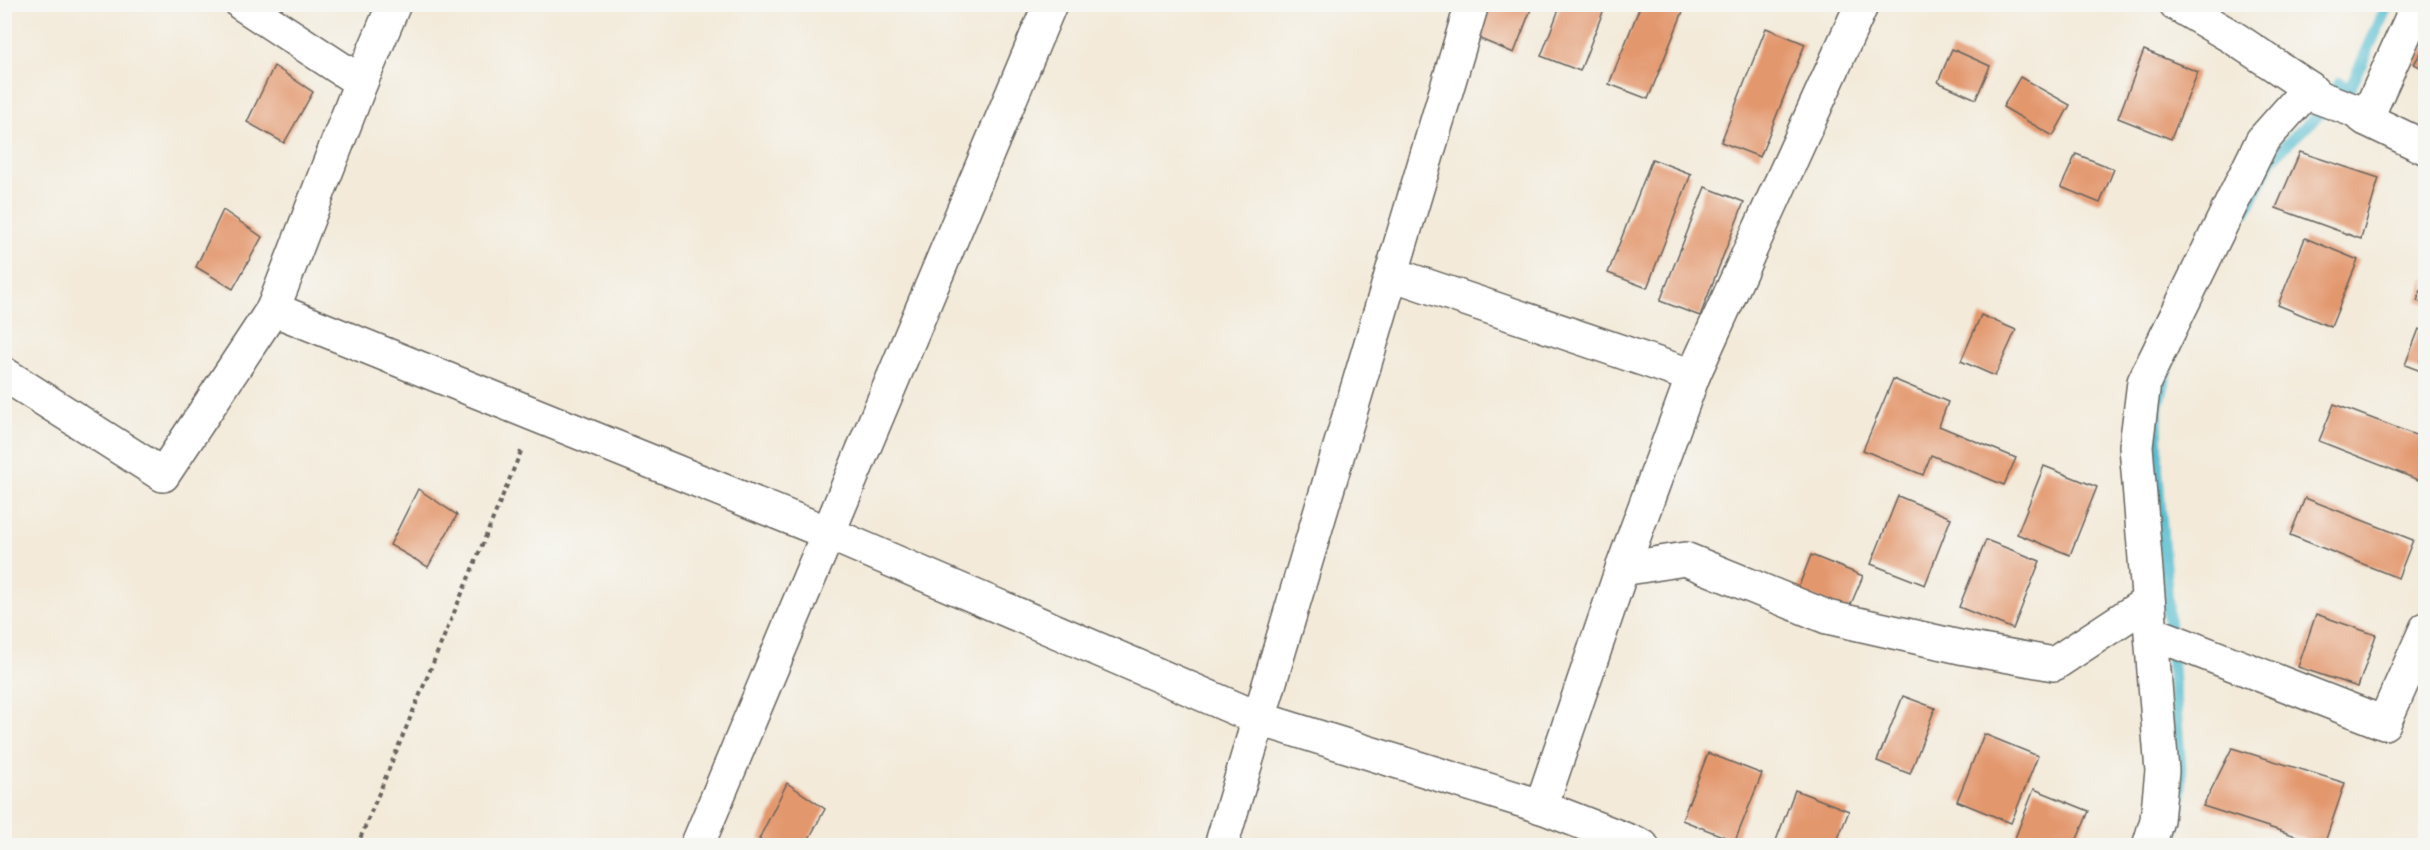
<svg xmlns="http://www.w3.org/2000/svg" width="2430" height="850" viewBox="0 0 2430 850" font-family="'Gochi Hand',sans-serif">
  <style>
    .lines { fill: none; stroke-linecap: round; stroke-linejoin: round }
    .stream { stroke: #53bdd0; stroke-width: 12 }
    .building { fill: #e3976d }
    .minor-casing { stroke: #67645e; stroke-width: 36 }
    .path { stroke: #67645e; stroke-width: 4; stroke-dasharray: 4.5 4.5; stroke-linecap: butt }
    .minor { stroke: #fff; stroke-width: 33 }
  </style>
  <rect width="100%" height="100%" fill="#f6f6f2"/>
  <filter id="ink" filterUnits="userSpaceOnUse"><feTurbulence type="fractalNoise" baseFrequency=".0167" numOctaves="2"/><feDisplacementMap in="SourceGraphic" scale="12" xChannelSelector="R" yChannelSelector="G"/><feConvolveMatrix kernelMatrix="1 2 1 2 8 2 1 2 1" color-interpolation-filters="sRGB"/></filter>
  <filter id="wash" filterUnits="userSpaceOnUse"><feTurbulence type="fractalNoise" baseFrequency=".008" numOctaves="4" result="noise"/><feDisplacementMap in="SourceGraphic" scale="24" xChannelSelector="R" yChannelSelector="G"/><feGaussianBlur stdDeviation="1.35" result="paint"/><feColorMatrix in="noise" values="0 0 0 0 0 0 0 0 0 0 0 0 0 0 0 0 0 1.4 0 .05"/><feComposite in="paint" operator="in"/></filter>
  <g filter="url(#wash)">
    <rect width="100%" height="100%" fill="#f3ead9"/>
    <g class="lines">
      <!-- stream -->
      <g class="stream">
        <polyline points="2245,212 2273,157 2319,114 2340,83 2349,91 2388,4"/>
        <polyline points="2169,361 2157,411 2157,470 2181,777 2179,807 2171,846"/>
      </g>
    </g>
    <g id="blocks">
      <!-- building -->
      <g class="building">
        <polygon points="1488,4 1533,4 1514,53 1475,37"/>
        <polygon points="1561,4 1606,4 1580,71 1541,56"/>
        <polygon points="1641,4 1686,4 1648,99 1609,84"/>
        <polygon points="1766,28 1805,44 1760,157 1721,142"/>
        <polygon points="2426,44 2426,70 2414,64"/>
        <polygon points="1952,49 1990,66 1976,99 1938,82"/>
        <polygon points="2144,50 2198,72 2171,139 2118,118"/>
        <polygon points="274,66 313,92 284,143 247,122"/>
        <polygon points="2020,77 2070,105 2053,136 2003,107"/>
        <polygon points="2300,152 2379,178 2361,239 2276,208"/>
        <polygon points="2076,154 2114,169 2100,203 2061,187"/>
        <polygon points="1652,159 1691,174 1647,288 1608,273"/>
        <polygon points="1705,187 1744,202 1700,316 1660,301"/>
        <polygon points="223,210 262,237 233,289 196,267"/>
        <polygon points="2305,238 2358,260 2331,327 2278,305"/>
        <polygon points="2425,279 2426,279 2426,304 2417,301"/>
        <polygon points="1981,315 2016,330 1995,376 1961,361"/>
        <polygon points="2419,329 2426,331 2426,373 2405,365"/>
        <polygon points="1893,379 1948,402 1939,426 2016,458 2004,485 1931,455 1923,475 1863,450"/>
        <polygon points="2334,404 2426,439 2426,483 2319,441"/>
        <polygon points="2044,466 2097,487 2070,555 2017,534"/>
        <polygon points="418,489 457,515 428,567 390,545"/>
        <polygon points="1898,496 1951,518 1925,585 1871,564"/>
        <polygon points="2305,498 2413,540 2398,578 2290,535"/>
        <polygon points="1986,540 2040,561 2013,629 1959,607"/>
        <polygon points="1811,555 1863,576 1848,611 1797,591"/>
        <polygon points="2316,614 2376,635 2358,687 2298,667"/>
        <polygon points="1903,696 1935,708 1910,774 1877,761"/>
        <polygon points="1984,734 2038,756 2011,823 1957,801"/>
        <polygon points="2232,748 2345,783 2324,845 2203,806"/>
        <polygon points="1708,753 1762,774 1735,841 1682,820"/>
        <polygon points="787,783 825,809 805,846 770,846 759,839"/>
        <polygon points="2034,789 2089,811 2074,846 2012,846"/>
        <polygon points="1795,790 1849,811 1835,846 1774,846"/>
      </g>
    </g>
  </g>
  <g filter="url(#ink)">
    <use href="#blocks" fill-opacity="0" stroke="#67645e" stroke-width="1.5"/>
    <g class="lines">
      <defs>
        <g id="minor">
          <polyline points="242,4 361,82"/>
          <polyline points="2176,4 2234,38 2309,88 2318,97 2353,110 2366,119 2426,148"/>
          <polyline points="2366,119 2418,4"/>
          <polyline points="1392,274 1693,376"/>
          <polyline points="273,309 361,82 394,4"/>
          <polyline points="4,374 163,475 273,309 828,533 1260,719 1537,805 1642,846"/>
          <polyline points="1622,569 1685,559 1827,617 1960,647 2054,664 2148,602"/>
          <polyline points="2153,633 2384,723 2426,629"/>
          <polyline points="1541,807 1622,569 1693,376 1862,4"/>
          <polyline points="697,846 1050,4"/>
          <polyline points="1221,846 1472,4"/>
          <polyline points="2149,846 2157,820 2162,771 2136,446 2144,382 2262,141 2309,88"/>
        </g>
      </defs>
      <!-- minor casing -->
      <use href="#minor" class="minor-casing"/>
      <!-- path -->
      <polyline class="path" points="357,846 522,449"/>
      <!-- minor -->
      <use href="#minor" class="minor"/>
    </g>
  </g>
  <!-- margin -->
  <rect width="2430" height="850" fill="none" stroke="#f6f6f2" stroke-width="24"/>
</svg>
